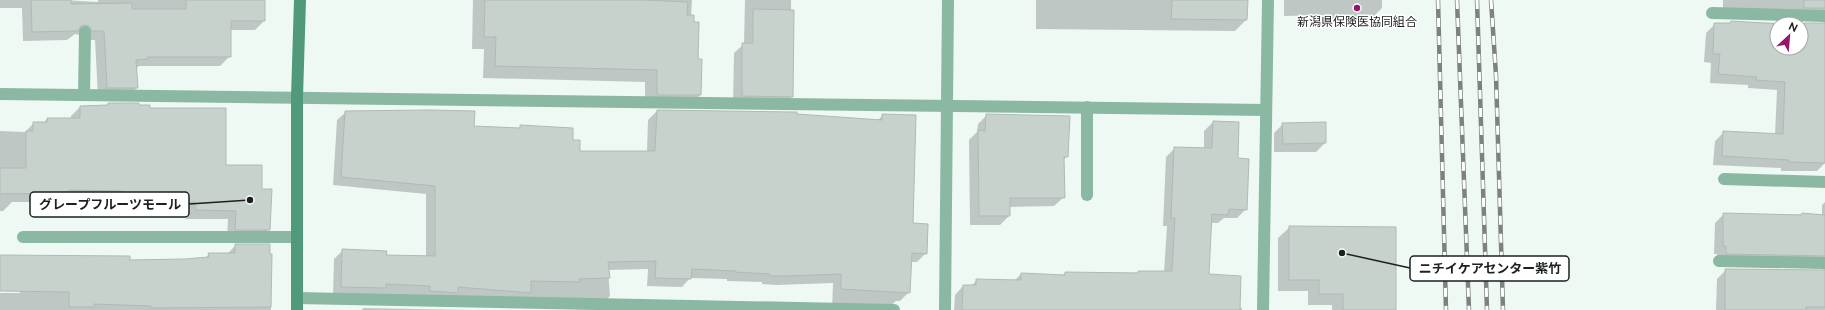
<svg xmlns="http://www.w3.org/2000/svg" width="1825" height="310" viewBox="0 0 1825 310" font-family="Raleway,'Noto Sans JP',sans-serif">
  <style>
    .shadow { fill: #0003; fill-rule: evenodd }
    .building { fill: #c7d2cd; stroke: #b0bab5 }
    .lines { fill: none; stroke-linecap: round; stroke-linejoin: round }
    .street { stroke: #8ab8a3; stroke-width: 12 }
    .secondary { stroke: #50997b; stroke-width: 12 }
    .rail-casing { stroke: #7b837f; stroke-width: 4.5 }
    .rail { stroke: #fff; stroke-width: 3; stroke-dasharray: 9; stroke-linecap: butt }
    .poi-dot { fill: #96156d; stroke: #fff; stroke-width: 1.5 }
    .labels { text-anchor: middle; stroke-width: 3; stroke-linejoin: round; paint-order: stroke }
    .poi-label { font-size: 12px; fill: #1c201e; stroke: #fff }
    .leader { fill: none; stroke: #1c201e; stroke-width: 1.5 }
    .callout-dot { fill: #1c201e; stroke: #fff; stroke-width: 1.5 }
    .callout { fill: #fff; stroke: #1c201e; stroke-width: 1.5 }
    .callout-label { font-size: 13px; text-anchor: middle; font-weight: bold; fill: #1c201e }
  </style>
  <rect width="100%" height="100%" fill="#eef9f4"/>
  <!-- shadow -->
  <g class="shadow">
    <polygon points="0,0 64,0 98,2 98,0 264,0 264,21 255,30 230,30 230,56 220,66 140,66 135,68 137,88 127,97 98,97 95,40 83,40 80,35 75,34 67,40 23,41 22,8 0,8"/>
    <polygon points="473,0 692,0 691,16 700,95 688,107 645,107 645,82 483,78 484,49 472,49"/>
    <polygon points="745,0 791,0 792,96 783,105 733,105 734,53 744,44"/>
    <polygon points="1036,0 1247,0 1246,20 1235,31 1036,29"/>
    <polygon points="1284,0 1382,0 1382,8 1373,17 1356,17 1353,19 1322,20 1322,15 1284,16"/>
    <path d="M1723 0H1825V163L1817 171H1781V168L1713 165 1715 141 1724 132 1775 135 1777 90 1748 88V85L1710 83 1711 63 1704 62 1706 33 1715 24H1729L1731 22 1824 24 1823 21 1723 15ZM1777 24H1801V48H1777Z"/>
    <polygon points="108,104 138,106 149,109 225,166 261,189 269,229 260,238 227,238 228,219 186,219 187,210 114,209 114,199 62,198 59,202 12,202 3,211 0,211 0,131 25,132 34,123 43,123 47,119 71,119 71,116 80,107 106,106"/>
    <polygon points="657,111 796,115 877,121 883,115 912,224 926,253 917,262 910,262 909,292 900,301 896,301 888,308 832,310 833,283 776,285 762,284 762,282 727,281 727,279 690,278 682,287 647,286 648,269 608,270 610,296 601,305 333,295 334,259 343,250 385,256 426,257 426,194 333,185 337,120 346,112 473,127 518,129 521,126 572,140 579,152 647,152 648,120"/>
    <polygon points="987,115 1067,156 1063,161 1064,197 1054,206 1009,207 1009,216 1000,225 970,225 969,140 977,132 978,124"/>
    <polygon points="1213,122 1236,159 1246,209 1237,218 1224,218 1218,223 1211,223 1208,275 1239,308 1242,308 1242,310 954,310 955,295 963,286 971,286 977,280 1014,281 1021,274 1062,276 1065,273 1136,274 1138,272 1164,272 1167,226 1163,226 1166,157 1175,148 1204,149 1204,131"/>
    <polygon points="1283,124 1325,143 1316,152 1274,152 1274,133"/>
    <polygon points="1825,202 1825,310 1716,310 1717,279 1726,270 1823,271 1823,269 1717,262 1717,254 1714,254 1715,223 1724,214 1822,215 1822,205"/>
    <polygon points="1290,227 1395,310 1332,310 1332,305 1308,305 1308,291 1278,291 1278,238"/>
    <polygon points="235,246 271,255 271,310 0,310 0,293 20,293 20,266 205,259 209,254 227,254"/>
    <polygon points="364,308 471,310 361,310"/>
  </g>
  <!-- building -->
  <g class="building">
    <polygon points="31,0 71,0 71,4 132,3 132,9 186,9 186,0 265,0 265,21 231,21 231,57 148,57 148,59 136,60 138,88 107,88 104,31 92,31 89,26 85,25 81,26 78,31 32,32"/>
    <polygon points="485,0 644,0 688,2 687,15 694,15 694,22 699,22 698,59 702,59 701,95 657,95 657,70 495,66 496,37 484,37"/>
    <polygon points="1172,0 1248,0 1247,20 1171,19"/>
    <rect x="1804" y="0" width="21" height="8"/>
    <polygon points="753,9 794,10 793,97 742,96 742,43 753,43"/>
    <polygon points="1731,21 1781,24 1777,24 1777,48 1801,48 1801,25 1804,26 1804,23 1825,23 1825,163 1789,162 1789,160 1722,156 1723,131 1783,134 1785,82 1756,80 1757,77 1718,74 1720,54 1713,54 1714,23 1730,23"/>
    <polygon points="108,103 139,103 139,105 150,105 150,108 226,108 226,165 262,165 262,189 272,189 270,230 235,230 236,211 195,210 195,202 122,201 123,191 69,190 69,193 0,194 0,168 26,168 26,131 33,131 33,122 47,122 47,118 80,118 80,106 108,105"/>
    <polygon points="429,110 475,111 474,126 520,128 520,125 573,128 573,140 580,140 580,151 655,151 657,110 792,112 797,112 797,114 882,120 882,114 916,115 913,223 928,224 927,254 912,253 910,293 841,289 841,274 786,276 770,276 770,274 735,272 735,271 692,269 691,279 655,278 656,261 608,262 610,278 579,279 579,282 531,281 531,293 458,287 458,293 430,291 430,286 386,284 386,288 341,287 342,249 387,251 386,255 435,256 435,186 341,177 345,111"/>
    <polygon points="986,114 1070,116 1068,157 1064,157 1065,198 1010,198 1010,216 979,216 978,130 985,131"/>
    <polygon points="1213,121 1239,122 1238,158 1249,159 1247,210 1229,209 1228,215 1212,214 1209,274 1241,276 1240,310 962,310 963,285 976,285 976,279 1021,280 1021,273 1065,275 1065,272 1138,273 1138,271 1172,271 1175,218 1171,218 1174,147 1212,148"/>
    <polygon points="1326,122 1326,143 1283,144 1282,123"/>
    <polygon points="1723,213 1801,215 1802,213 1825,215 1825,256 1726,254 1726,246 1723,246"/>
    <polygon points="1289,226 1396,227 1396,310 1343,310 1343,294 1319,294 1319,280 1289,280"/>
    <polygon points="235,244 270,244 270,254 272,254 271,307 151,308 151,306 94,304 94,307 69,307 69,292 0,291 0,255 130,256 130,260 185,259 209,257 208,253 235,253"/>
    <polygon points="1725,269 1825,270 1825,307 1806,307 1806,310 1725,310"/>
  </g>
  <g class="lines">
    <!-- street -->
    <g class="street">
      <polyline points="1712,13 1825,16"/>
      <polyline points="0,94 1266,110"/>
      <polyline points="84,95 85,32"/>
      <polyline points="1724,179 1825,182"/>
      <polyline points="1087,195 1087,107"/>
      <polyline points="23,237 297,237"/>
      <polyline points="1719,261 1825,263"/>
      <polyline points="297,298 894,310"/>
      <polyline points="945,310 948,0"/>
      <polyline points="1263,310 1268,0"/>
    </g>
    <!-- secondary -->
    <polyline class="secondary" points="297,310 297,97 300,0"/>
    <defs>
      <g id="rail">
        <polyline points="1438,0 1446,310"/>
        <polyline points="1457,0 1469,310"/>
        <polyline points="1477,0 1487,310"/>
        <polyline points="1491,0 1496,75 1503,310"/>
      </g>
    </defs>
    <!-- rail casing -->
    <use href="#rail" class="rail-casing"/>
    <!-- rail -->
    <use href="#rail" class="rail"/>
  </g>
  <!-- markers -->
  <circle class="poi-dot" cx="1357" cy="8" r="4"/>
  <g class="labels">
    <!-- poi labels -->
    <g class="poi-label">
      <text x="1357" y="26">新潟県保険医協同組合</text>
    </g>
  </g>
  <!-- callouts -->
  <path class="leader" d="M250 200L189 204M1342 253L1410 268"/>
  <g class="callout-dot">
    <circle cx="250" cy="200" r="4"/>
    <circle cx="1342" cy="253" r="4"/>
  </g>
  <g class="callout">
    <rect x="30" y="192" width="159" height="25" rx="4"/>
    <rect x="1410" y="256" width="159" height="25" rx="4"/>
  </g>
  <g class="callout-label">
    <text x="110" y="209">グレープフルーツモール</text>
    <text x="1490" y="273">ニチイケアセンター紫竹</text>
  </g>
  <!-- north arrow -->
  <g transform="translate(1789 36) rotate(26)"><circle r="19" fill="#ffffff" stroke="#a4a6a5"/>
  <path d="M0-3L7 15L0 10L-7 15Z" fill="#96156d"/>
  <text y="-6" font-size="11" font-weight="bold" text-anchor="middle" fill="#1c201e">N</text>
  </g>
</svg>
